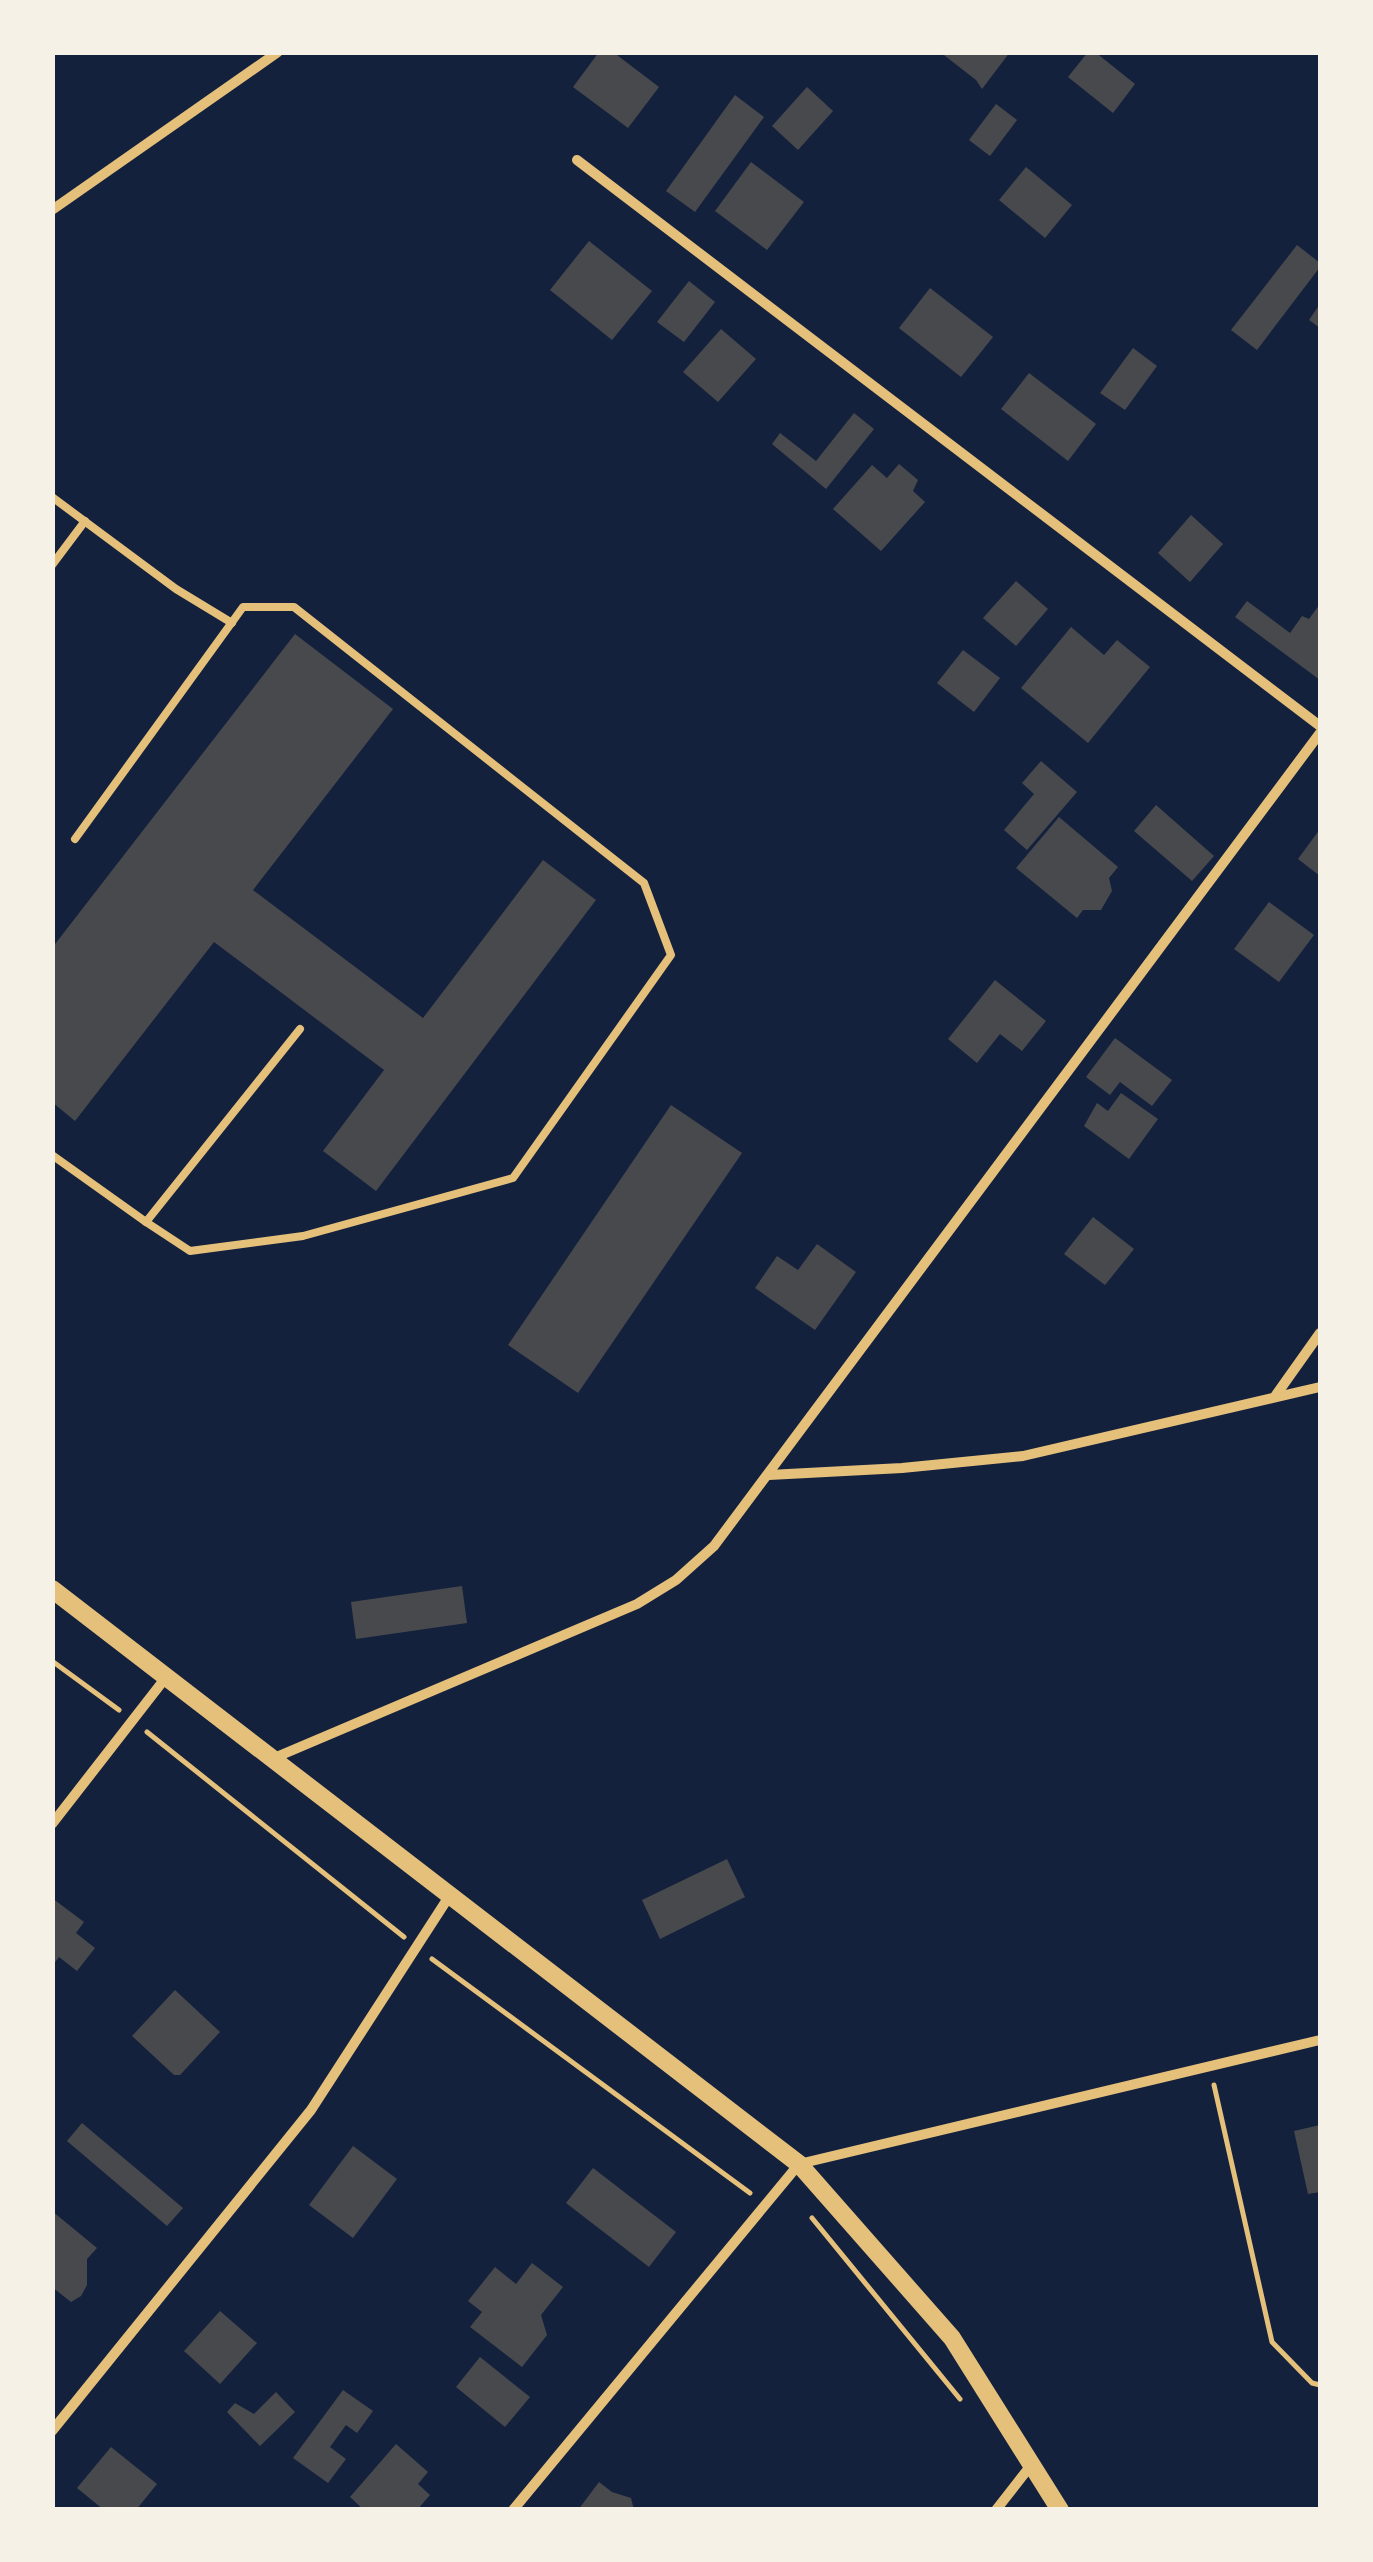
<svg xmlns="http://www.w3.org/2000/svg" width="1373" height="2562" viewBox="0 0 1373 2562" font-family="'Sofia Sans Condensed',sans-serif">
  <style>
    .building { fill: #48494c }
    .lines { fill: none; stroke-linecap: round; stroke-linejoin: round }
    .path { stroke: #e5c07b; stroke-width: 5 }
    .service { stroke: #e5c07b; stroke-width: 8 }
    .minor { stroke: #e5c07b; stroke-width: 10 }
    .tertiary { stroke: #e5c07b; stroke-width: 18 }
  </style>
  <rect width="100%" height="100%" fill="#14213d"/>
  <!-- building -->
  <g class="building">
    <polygon points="599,52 613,52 659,87 628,128 573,87"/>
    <polygon points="940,52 1010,52 982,89 976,80"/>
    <polygon points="1088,52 1095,52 1135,84 1113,113 1068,77"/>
    <polygon points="807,87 833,111 798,150 772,126"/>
    <polygon points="735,95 764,117 695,212 666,191"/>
    <polygon points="996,104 1017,120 990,156 969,140"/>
    <polygon points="751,162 804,202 767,250 715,211"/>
    <polygon points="1026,167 1072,205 1045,238 999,200"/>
    <polygon points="589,241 652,291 612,340 550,290"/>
    <polygon points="1297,245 1320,263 1320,267 1257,350 1231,330"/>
    <polygon points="689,281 715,302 684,342 657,322"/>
    <polygon points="930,288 993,337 961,377 899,328"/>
    <polygon points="1320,304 1320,328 1309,320"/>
    <polygon points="721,329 756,359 718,402 683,372"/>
    <polygon points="1133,348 1157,366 1125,410 1100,393"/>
    <polygon points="1029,373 1096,424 1068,461 1001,409"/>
    <polygon points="854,413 874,429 826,489 772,444 780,433 816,461"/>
    <polygon points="899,464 918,480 913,491 925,502 881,551 833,509 872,465 887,478"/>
    <polygon points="1191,515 1223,544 1190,582 1158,553"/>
    <polygon points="1016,581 1048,609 1016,646 983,618"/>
    <polygon points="1247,601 1290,633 1302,616 1309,619 1320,604 1320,680 1235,617"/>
    <polygon points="1071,627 1104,655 1117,640 1150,667 1088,743 1021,688"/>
    <polygon points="295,634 393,709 253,890 423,1018 543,860 596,900 376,1191 323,1151 384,1070 214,942 75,1121 52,1102 52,948"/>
    <polygon points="963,650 1000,678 974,712 937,683"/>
    <polygon points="1041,761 1077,792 1027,850 1004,830 1034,794 1022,783"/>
    <polygon points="1156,805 1214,856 1192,881 1134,831"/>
    <polygon points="1059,817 1118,867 1109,878 1112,891 1101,910 1083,910 1077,918 1016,868"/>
    <polygon points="1320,829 1320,876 1298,859"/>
    <polygon points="1269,902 1314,935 1279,982 1234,949"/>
    <polygon points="995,980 1046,1021 1022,1051 1000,1034 977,1063 948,1039"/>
    <polygon points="1115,1038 1172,1080 1152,1106 1120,1082 1110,1095 1086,1077"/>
    <polygon points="1121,1093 1158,1119 1129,1159 1084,1126 1097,1103 1108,1111"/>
    <polygon points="671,1105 742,1153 578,1393 508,1345"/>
    <polygon points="1093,1217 1134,1249 1105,1285 1064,1254"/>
    <polygon points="817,1244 856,1272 815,1330 755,1288 777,1256 798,1270"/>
    <polygon points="462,1586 467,1623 356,1639 351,1602"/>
    <polygon points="727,1859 745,1897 660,1939 642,1900"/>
    <polygon points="52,1898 84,1922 76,1933 95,1948 77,1971 59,1957 52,1966"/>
    <polygon points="175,1990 220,2032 180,2075 174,2075 132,2036"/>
    <polygon points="82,2123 183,2208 167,2226 67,2141"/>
    <polygon points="1320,2125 1320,2192 1308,2194 1294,2131"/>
    <polygon points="353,2146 397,2179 353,2238 309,2205"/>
    <polygon points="593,2168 676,2232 649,2267 566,2203"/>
    <polygon points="52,2211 97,2248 87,2259 87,2285 81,2296 71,2302 52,2287"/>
    <polygon points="532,2263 563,2287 541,2315 547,2335 522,2367 470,2327 482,2312 468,2301 495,2267 516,2284"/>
    <polygon points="220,2311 257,2343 220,2384 184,2351"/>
    <polygon points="480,2357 530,2397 505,2427 456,2387"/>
    <polygon points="343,2390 373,2411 357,2433 346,2425 330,2447 346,2459 328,2483 293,2458"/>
    <polygon points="276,2392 295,2412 260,2446 227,2412 235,2403 254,2414"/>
    <polygon points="396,2444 428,2472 418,2484 430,2495 417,2510 364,2510 350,2497"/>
    <polygon points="111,2447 157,2484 136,2510 104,2510 77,2488"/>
    <polygon points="599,2482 612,2492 631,2498 634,2510 578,2510"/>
  </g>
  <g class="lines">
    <!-- path -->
    <g class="path">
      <polyline points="52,1661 119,1710"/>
      <polyline points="147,1732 404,1937"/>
      <polyline points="432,1959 750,2193"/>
      <polyline points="1214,2085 1272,2342 1312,2383 1320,2385"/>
      <polyline points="812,2218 960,2399"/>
    </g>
    <!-- service -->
    <g class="service">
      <polyline points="52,497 176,589 232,623"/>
      <polyline points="52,565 85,521"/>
      <polyline points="52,1155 146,1222 190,1251 303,1236 513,1178 671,955 644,883 294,607 243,607 75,839"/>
      <polyline points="146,1222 300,1029"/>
    </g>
    <!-- minor -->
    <g class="minor">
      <polyline points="577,160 1320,726"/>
      <polyline points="52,210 278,52"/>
      <polyline points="1276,1395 1320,1333"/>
      <polyline points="769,1475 902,1468 1023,1456 1320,1387"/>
      <polyline points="274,1758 637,1604 676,1580 714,1546 1320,733"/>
      <polyline points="52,1824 167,1676"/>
      <polyline points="52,2431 311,2110 450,1895"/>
      <polyline points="513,2510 799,2164 1320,2040"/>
      <polyline points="996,2510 1032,2464"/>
    </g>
    <!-- tertiary -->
    <polyline class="tertiary" points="52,1589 799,2164 952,2338 1060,2510"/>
  </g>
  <!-- border -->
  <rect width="1373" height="2562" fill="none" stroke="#f6f1e7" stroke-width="110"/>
</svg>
